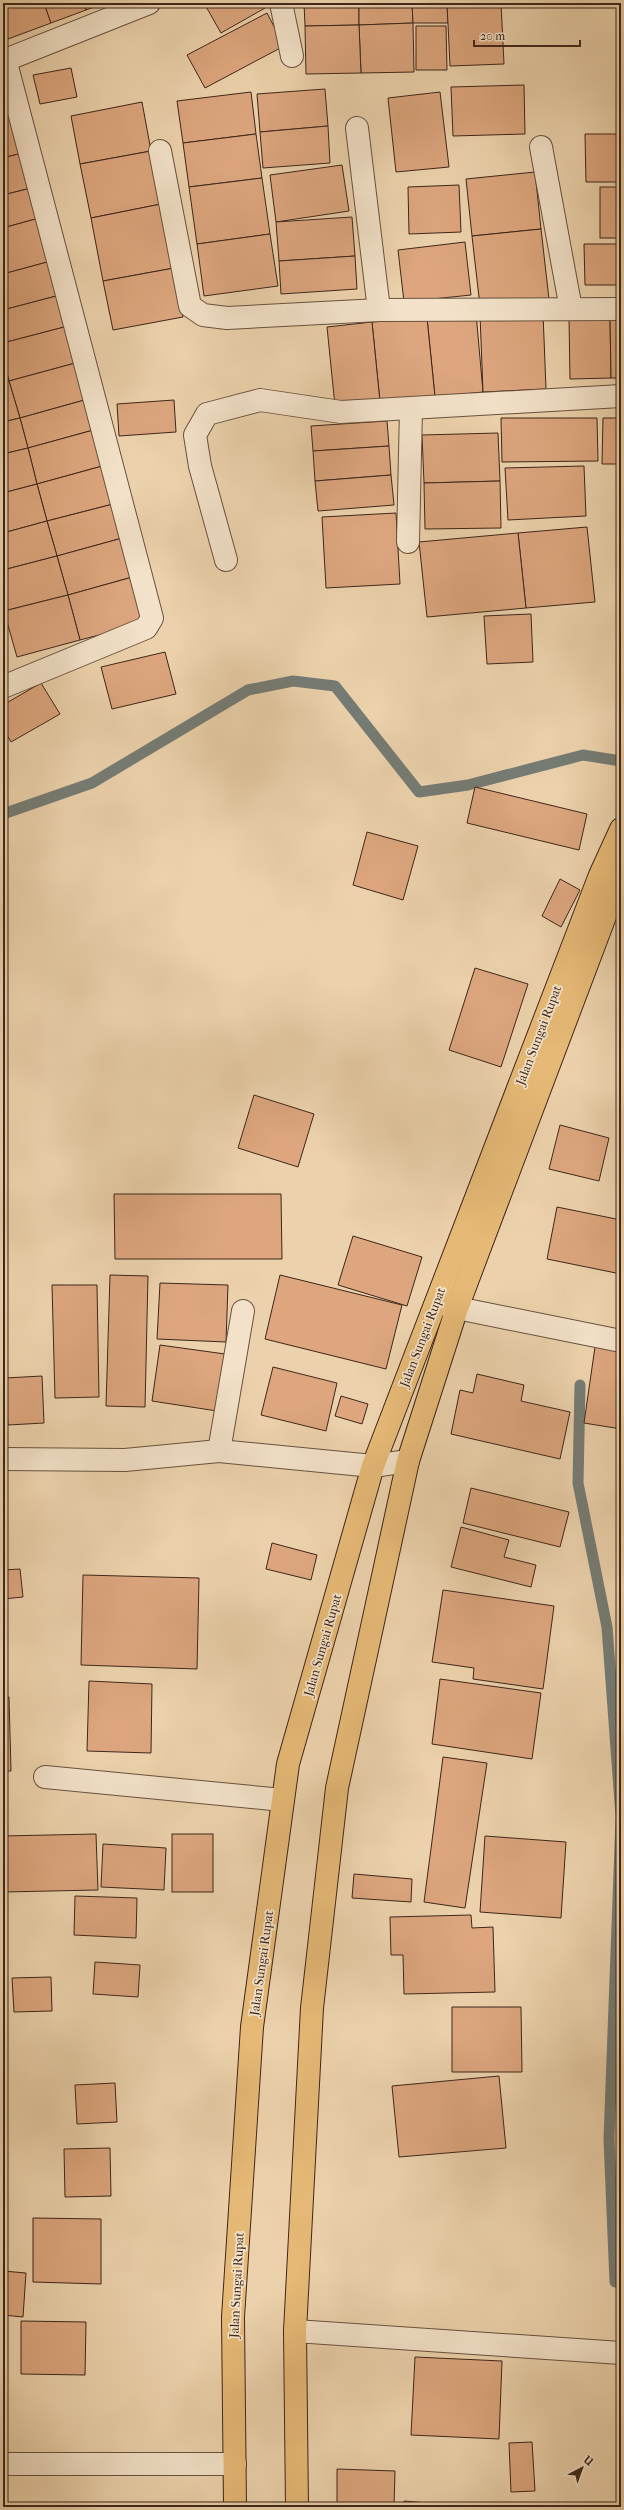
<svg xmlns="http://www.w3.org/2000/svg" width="624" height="2510" viewBox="0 0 624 2510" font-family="'IM FELL French Canon',serif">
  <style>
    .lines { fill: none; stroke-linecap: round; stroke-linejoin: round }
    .stream { stroke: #757c75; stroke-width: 11 }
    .building { fill: #dda67e; stroke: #3d261b }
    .minor-casing { stroke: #69513f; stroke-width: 24 }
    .major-casing { stroke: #3d261b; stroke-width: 24 }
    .minor { stroke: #f3e2c9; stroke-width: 22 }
    .major { stroke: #e6b976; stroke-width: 22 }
    .labels { text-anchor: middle; stroke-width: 3.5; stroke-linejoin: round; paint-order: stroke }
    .street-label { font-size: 13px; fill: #3d261b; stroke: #f3e2c9 }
  </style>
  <rect width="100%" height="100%" fill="#ecd2ac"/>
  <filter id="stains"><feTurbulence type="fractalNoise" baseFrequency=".005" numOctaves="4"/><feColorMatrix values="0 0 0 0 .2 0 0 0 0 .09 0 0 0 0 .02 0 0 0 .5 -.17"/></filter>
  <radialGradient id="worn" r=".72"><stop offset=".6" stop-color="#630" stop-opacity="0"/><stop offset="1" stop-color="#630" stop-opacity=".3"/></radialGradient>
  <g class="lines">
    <!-- stream -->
    <g class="stream">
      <polyline points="3,814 92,783 248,690 293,681 335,686 419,792 468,785 583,755 621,761"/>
      <polyline points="580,1385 578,1483 607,1627 621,1816"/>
      <polyline points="615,2282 609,2139 621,1819"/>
    </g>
  </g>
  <!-- building -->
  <g class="building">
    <polygon points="3,3 44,3 51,23 8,39 3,25"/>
    <polygon points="44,3 83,3 86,10 51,23"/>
    <polygon points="83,3 105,3 86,10"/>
    <polygon points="204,3 263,3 265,8 221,33"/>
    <polygon points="304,3 359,3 359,25 305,26"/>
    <polygon points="359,3 412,3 413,23 359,25"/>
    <polygon points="412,3 447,3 448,23 413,23"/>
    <polygon points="447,3 501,3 504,64 450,66"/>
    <polygon points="267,13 284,46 205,88 187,55"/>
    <polygon points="413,23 414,72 361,73 359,25"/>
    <polygon points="359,25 361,73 306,74 305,26"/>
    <polygon points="416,26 446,26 447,70 416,70"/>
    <polygon points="71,68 77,97 40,104 33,75"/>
    <polygon points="524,85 525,134 453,136 451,87"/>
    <polygon points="325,89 328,126 260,132 257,94"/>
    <polygon points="251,92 256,134 183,143 177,101"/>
    <polygon points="440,92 449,167 396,172 388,98"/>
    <polygon points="7,101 22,153 3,158 3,102"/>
    <polygon points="142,102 151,151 80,164 71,116"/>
    <polygon points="328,126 330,163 263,168 260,132"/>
    <polygon points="256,134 262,178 189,187 183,143"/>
    <polygon points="585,134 621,134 621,182 586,182"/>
    <polygon points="151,151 161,204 91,218 80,164"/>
    <polygon points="22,153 31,188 3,195 3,158"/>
    <polygon points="342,165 349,211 276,222 270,175"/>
    <polygon points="535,172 541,229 472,236 466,179"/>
    <polygon points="262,178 270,234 197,244 189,187"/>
    <polygon points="459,185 461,232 409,234 408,187"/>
    <rect x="600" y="187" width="21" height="51"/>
    <polygon points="31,188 39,218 3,228 3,195"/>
    <polygon points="161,204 174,268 103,281 91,218"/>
    <polygon points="352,217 355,256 279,261 276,222"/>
    <polygon points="39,218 51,261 3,274 3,228"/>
    <polygon points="541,229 549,299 480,306 472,236"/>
    <polygon points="270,234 278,286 204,296 197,244"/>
    <polygon points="465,242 471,295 404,302 398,250"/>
    <polygon points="584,244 621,244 621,285 585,285"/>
    <polygon points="355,256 357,289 281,294 279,261"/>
    <polygon points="51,261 60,295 3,310 3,274"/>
    <polygon points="174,268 183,317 113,330 103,281"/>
    <polygon points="60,295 68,326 3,343 3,310"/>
    <polygon points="476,313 483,392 435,397 427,318"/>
    <polygon points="543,313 546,389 483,392 480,315"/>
    <polygon points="569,317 610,317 611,378 570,379"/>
    <polygon points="610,317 621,317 621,378 611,378"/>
    <polygon points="427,318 435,397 380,402 372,322"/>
    <polygon points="372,322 380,402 335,406 327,327"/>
    <polygon points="68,326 79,362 9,381 3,359 3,343"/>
    <polygon points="3,359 9,381 3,382"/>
    <polygon points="79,362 88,399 20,418 9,381"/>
    <polygon points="9,381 20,418 3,422 3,382"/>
    <polygon points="88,399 97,429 28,448 20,418"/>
    <polygon points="174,400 176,432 119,436 117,404"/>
    <polygon points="20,418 28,448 3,454 3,422"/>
    <polygon points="501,418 597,418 598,461 502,462"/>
    <polygon points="603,418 621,418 621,464 602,464"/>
    <polygon points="387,421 389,446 313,451 311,426"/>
    <polygon points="97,429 106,465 37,484 28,448"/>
    <polygon points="498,433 500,481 424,483 422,435"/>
    <polygon points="389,446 391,475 315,481 313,451"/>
    <polygon points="28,448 37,484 3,493 3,454"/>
    <polygon points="106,465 117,503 47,521 37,484"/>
    <polygon points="584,466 586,516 508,520 505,468"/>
    <polygon points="391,475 394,505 318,511 315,481"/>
    <polygon points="500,481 501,528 425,529 424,483"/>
    <polygon points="37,484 47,521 3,533 3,493"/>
    <polygon points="117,503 126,537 57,556 47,521"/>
    <polygon points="396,513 400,584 326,588 322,517"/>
    <polygon points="47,521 57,556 3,570 3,533"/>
    <polygon points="587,527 595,602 526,608 518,533"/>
    <polygon points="518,533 526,608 427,617 419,542"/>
    <polygon points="126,537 136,576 68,595 57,556"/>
    <polygon points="57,556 68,595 4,611 3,570"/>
    <polygon points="136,576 149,622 80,640 68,595"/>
    <polygon points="68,595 80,640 17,657 4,611"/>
    <polygon points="531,614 533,662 487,664 484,616"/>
    <polygon points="165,652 176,694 112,709 101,667"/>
    <polygon points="41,683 60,714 11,742 3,728 3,705"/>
    <polygon points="475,787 587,814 579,850 467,823"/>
    <polygon points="367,832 418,846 403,900 353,885"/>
    <polygon points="560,879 580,890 561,927 542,916"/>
    <polygon points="475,968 528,984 501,1067 449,1050"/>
    <polygon points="254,1095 314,1114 298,1167 238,1148"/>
    <polygon points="560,1125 609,1138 599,1181 549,1169"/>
    <polygon points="114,1194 281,1194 282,1259 115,1259"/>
    <polygon points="557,1207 621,1220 621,1274 547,1259"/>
    <polygon points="353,1236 422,1257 407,1306 338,1285"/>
    <polygon points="110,1275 148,1276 145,1407 106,1406"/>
    <polygon points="280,1275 402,1305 386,1369 265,1339"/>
    <polygon points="160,1283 228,1285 226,1342 157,1339"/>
    <polygon points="52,1285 97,1285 99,1397 55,1398"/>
    <polygon points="160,1345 225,1354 217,1411 152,1401"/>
    <polygon points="595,1347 621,1351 621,1429 584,1423"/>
    <polygon points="273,1367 337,1383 326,1431 261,1415"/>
    <polygon points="477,1374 524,1385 521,1401 570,1412 560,1459 451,1434 460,1390 473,1393"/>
    <polygon points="42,1376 44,1423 8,1425 5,1378"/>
    <polygon points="341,1396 368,1404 362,1424 335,1416"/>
    <polygon points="471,1488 569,1512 560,1547 463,1523"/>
    <polygon points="461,1527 509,1540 504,1557 536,1565 531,1587 451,1567"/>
    <polygon points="272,1543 317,1555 311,1580 266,1569"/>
    <polygon points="20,1569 23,1597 3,1599 3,1570"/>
    <polygon points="83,1575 199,1578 197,1669 81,1665"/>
    <polygon points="443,1590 554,1606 543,1689 473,1679 474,1668 432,1662"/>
    <polygon points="440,1679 541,1693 532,1759 432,1744"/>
    <polygon points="89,1681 152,1684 151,1753 87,1751"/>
    <polygon points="3,1697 9,1697 11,1771 3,1771"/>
    <polygon points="443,1757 487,1763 465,1908 424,1902"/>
    <polygon points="96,1834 98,1890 3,1892 3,1836"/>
    <rect x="172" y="1834" width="41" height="58"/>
    <polygon points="485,1836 566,1842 561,1918 480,1912"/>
    <polygon points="103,1844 166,1848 164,1890 101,1887"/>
    <polygon points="354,1874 412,1879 411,1902 352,1898"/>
    <polygon points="75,1896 137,1898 136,1938 74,1935"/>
    <polygon points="471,1915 472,1928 493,1927 495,1992 404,1994 403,1955 391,1955 390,1917"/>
    <polygon points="95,1962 140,1965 138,1997 93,1994"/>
    <polygon points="51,1977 52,2011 14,2012 12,1978"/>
    <polygon points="452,2007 521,2007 522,2072 452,2072"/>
    <polygon points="499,2076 506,2148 399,2157 392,2086"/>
    <polygon points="115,2083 117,2122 77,2124 75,2085"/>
    <polygon points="110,2148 111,2196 65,2197 64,2149"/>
    <polygon points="33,2218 101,2219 101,2284 33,2282"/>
    <polygon points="3,2271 26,2273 23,2317 3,2315"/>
    <polygon points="21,2321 86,2322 85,2375 21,2374"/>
    <polygon points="415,2357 502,2361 499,2439 411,2435"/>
    <polygon points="532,2442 535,2491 511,2492 509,2443"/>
    <polygon points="337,2469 395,2471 394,2507 337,2507"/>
    <polygon points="404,2501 475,2507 403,2507"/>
  </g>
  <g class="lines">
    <defs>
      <g id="minor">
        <polyline points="281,3 292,56"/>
        <polyline points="3,61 149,3"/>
        <polyline points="357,128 379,310"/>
        <polyline points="541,147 571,309"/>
        <polyline points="160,151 190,306 203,315 227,318 379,310 621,309"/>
        <polyline points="408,542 411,409"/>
        <polyline points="226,560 200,466 195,435 207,414 260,400 341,412 621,396"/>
        <polyline points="3,687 146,628 152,618 5,59"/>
        <polyline points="438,1302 457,1308 621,1341"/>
        <polyline points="219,1451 243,1311"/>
        <polyline points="3,1459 125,1460 219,1451 373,1466 408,1461"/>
        <polyline points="45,1777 283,1800"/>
        <polyline points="295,2331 621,2353"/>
        <polyline points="3,2464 235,2464"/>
      </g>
      <g id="major">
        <polyline points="235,2507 233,2317 252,2027 288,1764 373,1466 600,875 621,829"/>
        <polyline points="297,2507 295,2331 312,2008 337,1788 408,1461 457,1308 621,874"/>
      </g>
    </defs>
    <!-- minor casing -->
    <use href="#minor" class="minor-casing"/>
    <!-- major casing -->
    <use href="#major" class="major-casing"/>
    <!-- minor -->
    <use href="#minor" class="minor"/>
    <!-- major -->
    <use href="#major" class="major"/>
  </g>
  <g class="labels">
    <!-- street labels -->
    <g class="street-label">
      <text transform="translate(538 1035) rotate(-69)" y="5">Jalan Sungai Rupat</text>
      <text transform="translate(422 1337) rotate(-69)" y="5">Jalan Sungai Rupat</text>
      <text transform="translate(322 1645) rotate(-74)" y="5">Jalan Sungai Rupat</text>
      <text transform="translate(261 1963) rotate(-82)" y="5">Jalan Sungai Rupat</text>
      <text transform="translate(236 2285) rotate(-87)" y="5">Jalan Sungai Rupat</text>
    </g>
  </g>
  <!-- margin -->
  <rect width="624" height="2510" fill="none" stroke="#ecd2ac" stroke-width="16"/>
  <rect x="4" y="4" width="616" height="2502" fill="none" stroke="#3d261b" stroke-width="2"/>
  <rect x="8" y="8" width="608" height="2494" fill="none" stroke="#3d261b"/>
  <!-- north arrow -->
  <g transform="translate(582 2468) rotate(41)" stroke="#f3e2c9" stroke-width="3" paint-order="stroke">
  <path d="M0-3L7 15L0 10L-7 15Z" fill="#3d261b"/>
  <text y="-6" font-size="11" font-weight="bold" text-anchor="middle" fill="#3d261b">U</text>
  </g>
  <!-- scale -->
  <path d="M474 40v6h106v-6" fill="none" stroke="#3d261b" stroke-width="2"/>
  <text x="480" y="40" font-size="12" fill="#3d261b" stroke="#f3e2c9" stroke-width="3" paint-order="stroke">20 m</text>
  <rect width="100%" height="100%" filter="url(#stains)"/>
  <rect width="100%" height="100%" fill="url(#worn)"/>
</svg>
